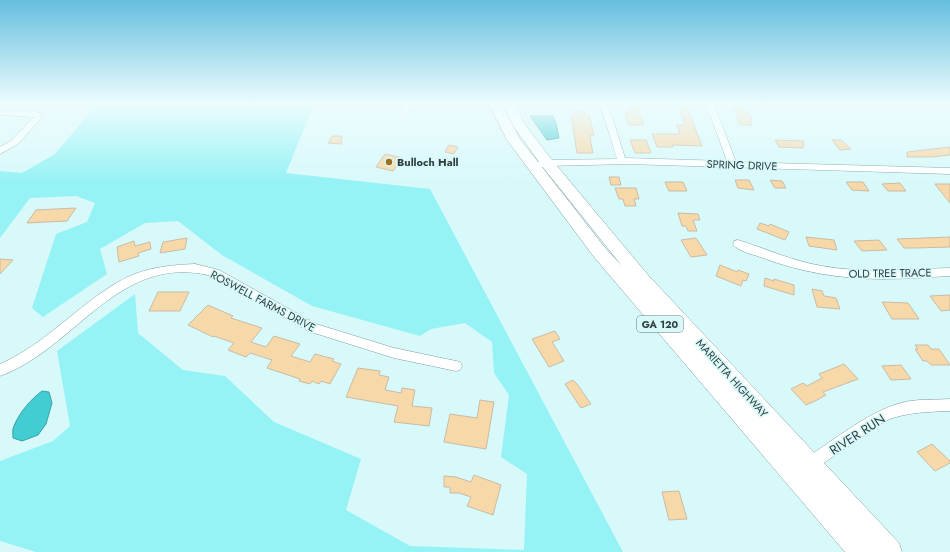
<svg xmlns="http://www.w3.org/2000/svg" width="950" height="552" viewBox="0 0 950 552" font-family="Jost,sans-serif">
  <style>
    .green { fill: #95f2f5 }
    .water { fill: #41cdd2; stroke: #3ca2a6 }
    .building { fill: #f7d8a9; stroke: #cabba5 }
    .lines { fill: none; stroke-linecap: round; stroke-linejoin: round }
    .minor-casing { stroke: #7e9d9e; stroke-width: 1 }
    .highway-casing { stroke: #7e9d9e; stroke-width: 1 }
    .minor { fill: #fff; fill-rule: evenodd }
    .highway { fill: #fff; fill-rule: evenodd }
    .poi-dot { fill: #9d7020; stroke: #d8f9fa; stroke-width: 1.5 }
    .labels { text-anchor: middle; stroke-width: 3.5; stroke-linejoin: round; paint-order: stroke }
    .shield { fill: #d8f9fa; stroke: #637676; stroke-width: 1 }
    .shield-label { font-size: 10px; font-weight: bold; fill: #313e3e }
    .poi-label { font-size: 11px; font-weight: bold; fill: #313e3e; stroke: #d8f9fa; text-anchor: start }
    .street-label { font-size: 11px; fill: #313e3e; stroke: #d8f9fa }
    .near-street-label { font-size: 13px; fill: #313e3e; stroke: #d8f9fa }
  </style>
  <rect width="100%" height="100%" fill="#d8f9fa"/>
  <!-- green -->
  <polygon class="green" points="97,104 314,104 286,173 430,189 623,552 36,552 0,541 0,461 53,441 70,426 57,351 135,294 138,333 183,370 225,376 274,422 361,459 346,510 410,546 524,550 527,474 501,457 509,395 494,373 492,342 465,323 431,329 420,336 312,306 222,255 178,221 145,223 100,249 107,274 43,317 32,308 56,234 87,222 95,203 76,196 30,198 0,238 0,171 22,173 55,154"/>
  <!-- water -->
  <g class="water">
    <polygon points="530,116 553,116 556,123 559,138 547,140"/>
    <path d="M42 391 49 392 52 403 46 424 38 435 22 441 13 438C13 434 12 429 14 426 19 413 31 399 42 391Z"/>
  </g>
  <!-- building -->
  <g class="building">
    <polygon points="626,104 636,104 644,125 629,125 625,113 629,113"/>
    <polygon points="678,104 686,104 702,146 672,145 673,147 657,147 652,134 680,134 677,125 685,125"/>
    <polygon points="732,104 741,104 745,113 749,113 752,120 750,120 752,125 740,125"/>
    <polygon points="574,111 584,111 585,115 589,115 594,135 590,135 591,138 590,138 593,153 577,153 571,114 575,114"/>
    <polygon points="332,136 342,136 341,144 328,143"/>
    <polygon points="630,140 646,140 651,153 635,153"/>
    <polygon points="775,140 804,141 803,148 779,147"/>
    <polygon points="832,140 841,140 851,149 840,150"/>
    <polygon points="449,145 458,147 454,154 445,152"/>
    <polygon points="950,147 950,155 932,157 907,157 907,152"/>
    <polygon points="385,154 403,158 393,171 376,167"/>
    <polygon points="609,177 619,177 621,185 611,185"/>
    <polygon points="735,180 749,180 754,190 738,188"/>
    <polygon points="770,180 782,181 786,188 775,188"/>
    <polygon points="665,182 683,182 687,191 669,191"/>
    <polygon points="846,182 863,182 869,191 852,190"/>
    <polygon points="900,183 906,191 888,191 882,184"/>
    <polygon points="935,184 950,184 950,203"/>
    <polygon points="615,188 636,188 639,199 634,199 636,206 625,206 623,199 619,199"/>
    <polygon points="76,208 67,221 27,223 36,210"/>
    <polygon points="678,213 698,214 700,220 693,220 697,231 688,231 686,226 682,226"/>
    <polygon points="760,223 769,226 770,224 789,232 785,240 757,229"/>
    <polygon points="806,237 834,240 837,250 809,246"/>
    <polygon points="950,237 950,247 916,248 904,248 897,239"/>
    <polygon points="187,238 185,249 160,253 163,242"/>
    <polygon points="696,238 707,255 691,257 681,240"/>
    <polygon points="879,240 887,250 862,251 854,241"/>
    <polygon points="134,241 135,246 150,242 151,249 138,253 139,256 119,262 117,247"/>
    <polygon points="0,259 13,260 0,274"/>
    <polygon points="720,265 737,272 738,270 749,274 746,281 743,280 741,286 716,276"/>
    <polygon points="765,278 774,281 774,279 794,285 794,295 764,286"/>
    <polygon points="812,289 822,291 824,296 836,298 840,309 817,307"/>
    <polygon points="158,292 189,292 180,311 149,311"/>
    <polygon points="950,295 950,310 941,311 930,296"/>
    <polygon points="882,302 908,303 919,319 892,319"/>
    <polygon points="208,305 233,316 231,318 262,328 251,342 266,347 274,336 300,344 291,356 310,362 315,354 334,359 332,361 341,364 330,384 321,381 319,384 312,381 310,384 299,381 300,379 267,368 272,360 250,353 246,357 228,350 234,343 214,336 213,337 188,325"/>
    <polygon points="555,331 560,339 552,342 564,361 549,367 532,339"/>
    <polygon points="915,345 928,345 931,349 939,349 950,365 931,365 927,361 923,361 915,349 918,349"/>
    <polygon points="844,364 858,379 823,392 826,395 817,400 806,405 791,389 803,383 807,386 822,378 819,374"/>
    <polygon points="901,365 911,379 891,380 882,366"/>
    <polygon points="358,368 380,371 379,375 389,377 385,390 401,393 402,388 415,390 412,406 432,408 429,426 394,422 398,406 346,397"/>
    <polygon points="573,380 577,384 591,404 581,408 565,384"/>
    <polygon points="480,400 494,402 486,449 444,442 450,414 477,418"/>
    <polygon points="932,444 950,461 950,463 935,471 917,452"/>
    <polygon points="474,475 501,485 493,515 467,506 471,497 459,493 450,493 450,487 444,487 444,476 456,477 471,482"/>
    <polygon points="679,491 687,519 669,520 662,492"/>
  </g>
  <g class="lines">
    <defs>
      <g id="minor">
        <polygon points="403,104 411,104 409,114 406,114 402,112"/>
        <polygon points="600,104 608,104 625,158 727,161 706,104 714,104 736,162 950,168 950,174 628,164 547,166 534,169 531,168 530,166 531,164 547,160 617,159"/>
        <polygon points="0,111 31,111 40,113 42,117 18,144 0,154 0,147 12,140 34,117 0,115"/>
        <path d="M738 240C767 249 792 261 822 266 865 274 907 269 950 268V276C928 277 905 279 883 279 840 279 800 272 760 257 752 254 737 251 733 244L734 241Z"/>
        <path d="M195 264 219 270 316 324 394 348 456 361 460 362 462 366 460 370 456 371 394 358 308 331 212 276C118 252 77 348 0 376V364C44 345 77 306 118 282 141 268 169 265 195 264Z"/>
        <path d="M950 399V411C927 412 906 412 885 421L812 471 807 473 802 471 800 466 802 461C833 441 873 407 910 401 923 399 937 400 950 399Z"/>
      </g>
      <polygon id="highway" points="489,104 501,104 520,139 606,249 622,266 542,166 514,127 502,104 514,104 526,126 552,160 648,275 899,543 902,552 845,552 594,257 507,140"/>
    </defs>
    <!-- minor casing -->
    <use href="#minor" class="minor-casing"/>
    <!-- highway casing -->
    <use href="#highway" class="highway-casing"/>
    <!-- minor -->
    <use href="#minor" class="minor"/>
    <!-- highway -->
    <use href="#highway" class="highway"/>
  </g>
  <!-- sky -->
  <linearGradient id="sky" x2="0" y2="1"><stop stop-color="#65bedf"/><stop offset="0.57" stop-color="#edfcfd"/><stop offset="1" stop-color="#edfcfd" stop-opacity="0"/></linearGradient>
  <rect width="950" height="182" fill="url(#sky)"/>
  <!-- markers -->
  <circle class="poi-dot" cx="389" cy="162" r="4"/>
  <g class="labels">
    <!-- shield labels -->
    <rect class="shield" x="637" y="316" width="46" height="16" rx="3"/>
    <g class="shield-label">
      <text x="660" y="328">GA 120</text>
    </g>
    <!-- poi labels -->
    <g class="poi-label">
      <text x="397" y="166">Bulloch Hall</text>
    </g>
    <!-- street labels -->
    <g class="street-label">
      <text transform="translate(742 165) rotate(2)" y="4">SPRING DRIVE</text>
      <text transform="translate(890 273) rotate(-1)" y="4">OLD TREE TRACE</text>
      <text transform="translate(263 301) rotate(28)" y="4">ROSWELL FARMS DRIVE</text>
      <text transform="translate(732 378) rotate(48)" y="4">MARIETTA HIGHWAY</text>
    </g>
    <!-- near-street labels -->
    <g class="near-street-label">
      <text transform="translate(857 434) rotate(-33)" y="5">RIVER RUN</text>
    </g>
  </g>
</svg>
